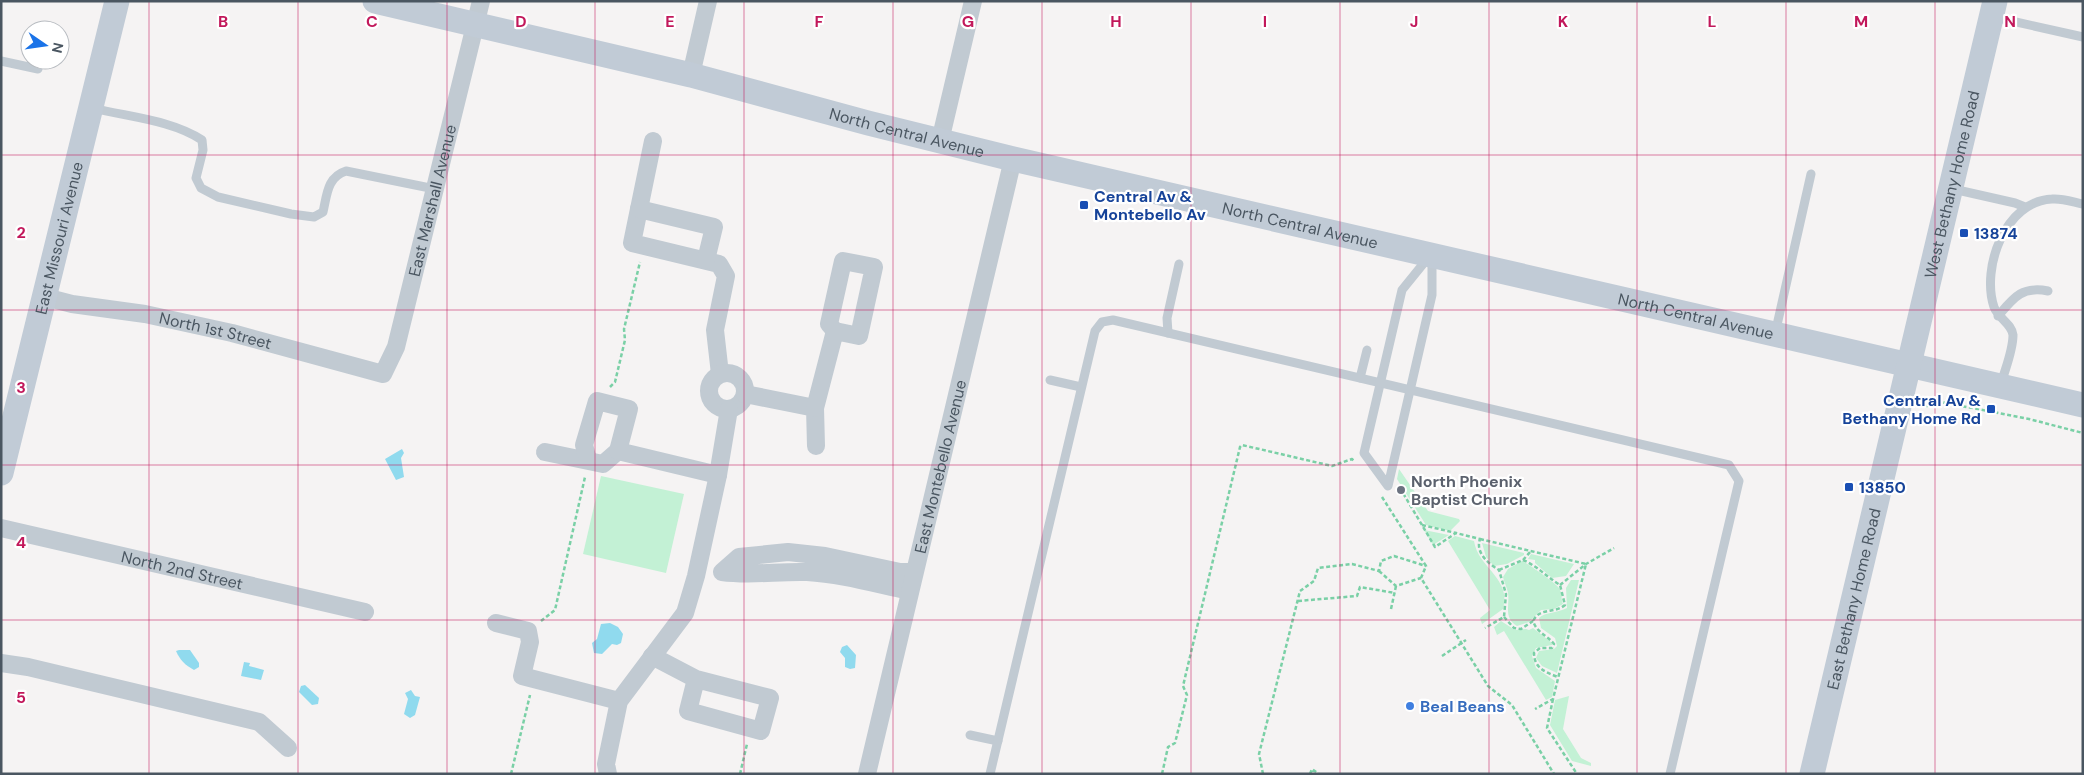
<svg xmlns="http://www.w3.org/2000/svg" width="2084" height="775" viewBox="0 0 2084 775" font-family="'DM Sans',sans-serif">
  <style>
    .green { fill: #c3f1d5 }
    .water { fill: #90daee }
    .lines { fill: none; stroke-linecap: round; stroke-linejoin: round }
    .path { stroke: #7ad0a6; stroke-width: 2.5; stroke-dasharray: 4 2.5; stroke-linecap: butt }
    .lane { stroke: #c1cad2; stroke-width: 9 }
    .street { stroke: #c1cad2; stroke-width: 18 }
    .secondary { stroke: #c1cbd6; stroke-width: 25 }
    .grid { fill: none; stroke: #c2185b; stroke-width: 1; stroke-opacity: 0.55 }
    .transit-dot { fill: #1a4fb4; stroke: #fff; stroke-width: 2 }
    .worship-dot { fill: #6b7280; stroke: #fff; stroke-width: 2 }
    .shop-dot { fill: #3f7fe0; stroke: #fff; stroke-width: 2 }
    .labels { text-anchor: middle; stroke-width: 4.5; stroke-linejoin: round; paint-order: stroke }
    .street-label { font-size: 16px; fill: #4a5661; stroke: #fff }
    .transit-label { font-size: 16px; font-weight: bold; fill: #164399; stroke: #fff; text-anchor: start }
    .worship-label { font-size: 16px; font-weight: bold; fill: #5b616d; stroke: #fff; text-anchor: start }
    .shop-label { font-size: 16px; font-weight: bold; fill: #366cbe; stroke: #fff; text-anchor: start }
    .grid-label { font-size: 16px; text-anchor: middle; font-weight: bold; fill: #c2185b; stroke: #fff; stroke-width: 4.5; stroke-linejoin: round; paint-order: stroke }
  </style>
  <rect width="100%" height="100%" fill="#f5f3f3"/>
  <!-- green -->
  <g class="green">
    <polygon points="1399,469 1428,511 1459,519 1460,521 1450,531 1426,525 1397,479"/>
    <polygon points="601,476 684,494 666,573 583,554"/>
    <polygon points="1424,530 1449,535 1433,545"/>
    <path d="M1455 536 1474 541C1478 568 1512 578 1503 609L1482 624 1480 618 1490 610 1448 541Z"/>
    <polygon points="1482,543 1524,553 1524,555 1507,564 1494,566 1486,557"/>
    <polygon points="1531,554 1574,564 1566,576 1552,578 1535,563 1535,560 1528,559"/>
    <path d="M1522 561C1527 563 1557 584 1559 588 1562 592 1561 599 1563 604L1554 609 1541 610 1529 622 1517 626C1503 618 1510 605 1508 593 1507 587 1504 582 1503 577L1508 569Z"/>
    <path d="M1571 580H1579L1557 673 1542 666 1536 658 1539 651 1554 649 1557 646 1555 638 1541 628 1539 618C1545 612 1558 613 1567 608L1566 588Z"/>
    <polygon points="1501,621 1515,630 1526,629 1529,630 1533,628 1552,643 1552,645 1536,648 1532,656 1536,668 1555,681 1552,697 1546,700 1504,631 1497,635 1494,627"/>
    <polygon points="1569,696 1563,729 1581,758 1591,763 1591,766 1572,761 1550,725 1555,700"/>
  </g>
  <!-- water -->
  <g class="water">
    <polygon points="402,449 404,453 401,458 404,477 396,480 385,459"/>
    <polygon points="610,623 618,627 623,634 621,643 617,645 612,644 602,654 594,653 592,643 597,639 601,624"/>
    <polygon points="847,645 856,655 855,668 850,669 845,667 845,658 840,652 842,647"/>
    <path d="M179 650H190L199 663V667L194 670C185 665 180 660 176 651Z"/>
    <polygon points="244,662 250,663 249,666 264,670 261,680 241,676"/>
    <polygon points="305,685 319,698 318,704 312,705 299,692 301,686"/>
    <polygon points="411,690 415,696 420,697 415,715 410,718 404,714 408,699 405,693"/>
  </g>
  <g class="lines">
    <!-- path -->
    <g class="path">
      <polyline points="610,387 615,382 625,340 624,329 640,262"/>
      <polyline points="1918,405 1927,406 1941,402 2029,419 2083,433"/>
      <path d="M1400 488 1435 547 1456 533 1480 539C1475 553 1489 564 1499 570L1506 594 1504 617 1485 628"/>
      <polyline points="1382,497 1426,566 1421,578 1488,686 1512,705 1554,774"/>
      <polyline points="1422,525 1456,533"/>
      <polyline points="1480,539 1586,564 1553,699 1535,709"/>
      <polyline points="1523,560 1531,551"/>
      <path d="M1499 570 1523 560C1537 566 1547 577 1560 585L1565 605C1554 614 1540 607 1533 621"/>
      <polyline points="1379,571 1396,586 1421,578"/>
      <polyline points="1560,585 1586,564 1614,548"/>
      <polyline points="1298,601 1357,596 1360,587 1395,593"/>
      <polyline points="1391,609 1396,586"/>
      <path d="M1504 617 1514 628 1521 629 1533 621C1537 633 1547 635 1554 644L1552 648H1540L1534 653C1534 668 1545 672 1558 677"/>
      <polyline points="541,621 555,610 585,477"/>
      <polyline points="1442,656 1466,640"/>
      <polyline points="1553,699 1547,728 1577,774"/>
      <polyline points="511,774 530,695"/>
      <polyline points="740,774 747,744"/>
      <polyline points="1162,774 1168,747 1175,743 1187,695 1183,686 1240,447 1242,445 1332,466 1352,459 1354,461"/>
      <polyline points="1263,774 1259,754 1300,591 1314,581 1318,568 1352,564 1379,571 1381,561 1394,556 1426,566"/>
      <polyline points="1310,774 1312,769 1319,774"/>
    </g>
    <!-- lane -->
    <g class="lane">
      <polyline points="1994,17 2083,37"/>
      <polyline points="1,61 38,69"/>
      <path d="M93 108C128 117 172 120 202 140L203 150 196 178 201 188 218 197 291 214 314 217 323 212C327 195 327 177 346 171L435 189"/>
      <polyline points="1953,189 2015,203 2025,207"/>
      <polygon points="1432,253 1432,295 1388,486 1364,453 1402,290"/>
      <path d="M1998 316C2014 297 2022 286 2048 291"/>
      <polyline points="1168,333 1167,318 1179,264"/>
      <polyline points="1775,334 1811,174"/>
      <polyline points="1360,378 1367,350"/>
      <polyline points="1050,380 1081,387"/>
      <path d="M2001 384C2005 369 2013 351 2013 335 2012 324 1998 318 1994 307 1981 268 2005 201 2052 199 2062 198 2073 202 2083 204"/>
      <polyline points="970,735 998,741"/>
      <polyline points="990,774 1095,331 1102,322 1113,320 1729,465 1739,481 1670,774"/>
    </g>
    <!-- street -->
    <g class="street">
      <polyline points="691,75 708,1"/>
      <polyline points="653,141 632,243 719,264 726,276 715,330 720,374"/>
      <polyline points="940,141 973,1"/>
      <polyline points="639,209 714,227 706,260"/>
      <path id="s1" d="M45 297 72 304 145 314 232 333 383 374 396 347 481 1"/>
      <circle cx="727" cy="391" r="18"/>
      <polyline points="745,394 815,408 816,446"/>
      <polyline points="815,408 835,331 829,324 843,261 874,267 859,336 835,331"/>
      <polyline points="545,452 603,464 618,451"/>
      <polyline points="588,460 584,445 597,401 629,409 618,451 718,475"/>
      <path id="s2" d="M1 528 365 612"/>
      <path d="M910 591C876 584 842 574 807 572 778 571 751 576 722 572L739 557 788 552 825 556 900 572H914"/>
      <polyline points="496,623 528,631 530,642 522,676 619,701"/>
      <polyline points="652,656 696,679 770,698 761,731 688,711 696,679"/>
      <polyline points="1,663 28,667 259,722 288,748"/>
      <polyline points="608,774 606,764 619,701 685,613 696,576 718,475 729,409"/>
      <path id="s3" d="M867 774 1013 159"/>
    </g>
    <!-- secondary -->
    <g class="secondary">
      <path id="s4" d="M375 1 691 75 868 123 1013 159 2083 405"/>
      <path id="s5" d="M1 473 117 1"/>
      <path id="s6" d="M1812 774 1995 1"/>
    </g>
  </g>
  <!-- grid -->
  <path class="grid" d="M149 1V774M298 1V774M447 1V774M595 1V774M744 1V774M893 1V774M1042 1V774M1191 1V774M1340 1V774M1489 1V774M1637 1V774M1786 1V774M1935 1V774M1 155H2083M1 310H2083M1 465H2083M1 620H2083"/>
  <!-- markers -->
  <g class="transit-dot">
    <rect x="1079" y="200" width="10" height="10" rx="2.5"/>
    <rect x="1959" y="228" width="10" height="10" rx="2.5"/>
    <rect x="1986" y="404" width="10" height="10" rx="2.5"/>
    <rect x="1844" y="482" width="10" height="10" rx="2.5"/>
  </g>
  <circle class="worship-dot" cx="1401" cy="490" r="5"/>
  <circle class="shop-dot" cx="1410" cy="706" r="5"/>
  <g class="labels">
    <!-- street labels -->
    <g class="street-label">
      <text dy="6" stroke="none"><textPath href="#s4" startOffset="548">North Central Avenue</textPath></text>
      <text dy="6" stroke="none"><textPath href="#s6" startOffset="606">West Bethany Home Road</textPath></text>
      <text dy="6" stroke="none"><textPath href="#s1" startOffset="528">East Marshall Avenue</textPath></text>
      <text dy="6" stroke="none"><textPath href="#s4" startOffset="952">North Central Avenue</textPath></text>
      <text dy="6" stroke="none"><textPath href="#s5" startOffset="242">East Missouri Avenue</textPath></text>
      <text dy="6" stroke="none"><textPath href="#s4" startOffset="1358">North Central Avenue</textPath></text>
      <text dy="6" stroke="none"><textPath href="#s1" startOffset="174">North 1st Street</textPath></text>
      <text dy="6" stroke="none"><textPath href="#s3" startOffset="316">East Montebello Avenue</textPath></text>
      <text dy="6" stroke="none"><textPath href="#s2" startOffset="186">North 2nd Street</textPath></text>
      <text dy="6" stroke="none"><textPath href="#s6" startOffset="180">East Bethany Home Road</textPath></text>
    </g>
    <!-- transit labels -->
    <g class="transit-label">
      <text x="1094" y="202">Central Av &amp;<tspan x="1094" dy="18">Montebello Av</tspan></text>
      <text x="1974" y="239">13874</text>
      <text x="1981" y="406" text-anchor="end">Central Av &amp;<tspan x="1981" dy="18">Bethany Home Rd</tspan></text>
      <text x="1859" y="493">13850</text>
    </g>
    <!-- worship labels -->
    <g class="worship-label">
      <text x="1411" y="487">North Phoenix<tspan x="1411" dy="18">Baptist Church</tspan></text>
    </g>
    <!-- shop labels -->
    <g class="shop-label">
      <text x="1420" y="712">Beal Beans</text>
    </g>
  </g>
  <g class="grid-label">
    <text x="223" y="27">B</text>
    <text x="372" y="27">C</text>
    <text x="521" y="27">D</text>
    <text x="670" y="27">E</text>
    <text x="819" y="27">F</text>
    <text x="968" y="27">G</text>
    <text x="1116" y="27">H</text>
    <text x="1265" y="27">I</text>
    <text x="1414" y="27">J</text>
    <text x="1563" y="27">K</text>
    <text x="1712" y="27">L</text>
    <text x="1861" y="27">M</text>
    <text x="2010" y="27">N</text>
    <text x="21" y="238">2</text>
    <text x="21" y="393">3</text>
    <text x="21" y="548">4</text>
    <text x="21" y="703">5</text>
  </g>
  <!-- border -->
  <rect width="2084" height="775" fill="none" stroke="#4a5661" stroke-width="5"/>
  <!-- north arrow -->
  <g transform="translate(45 45) rotate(103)"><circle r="24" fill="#ffffff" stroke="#b7bbc0"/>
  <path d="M0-4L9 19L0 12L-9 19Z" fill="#1a73e8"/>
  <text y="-8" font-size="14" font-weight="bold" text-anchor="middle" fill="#4a5661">N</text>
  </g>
</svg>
